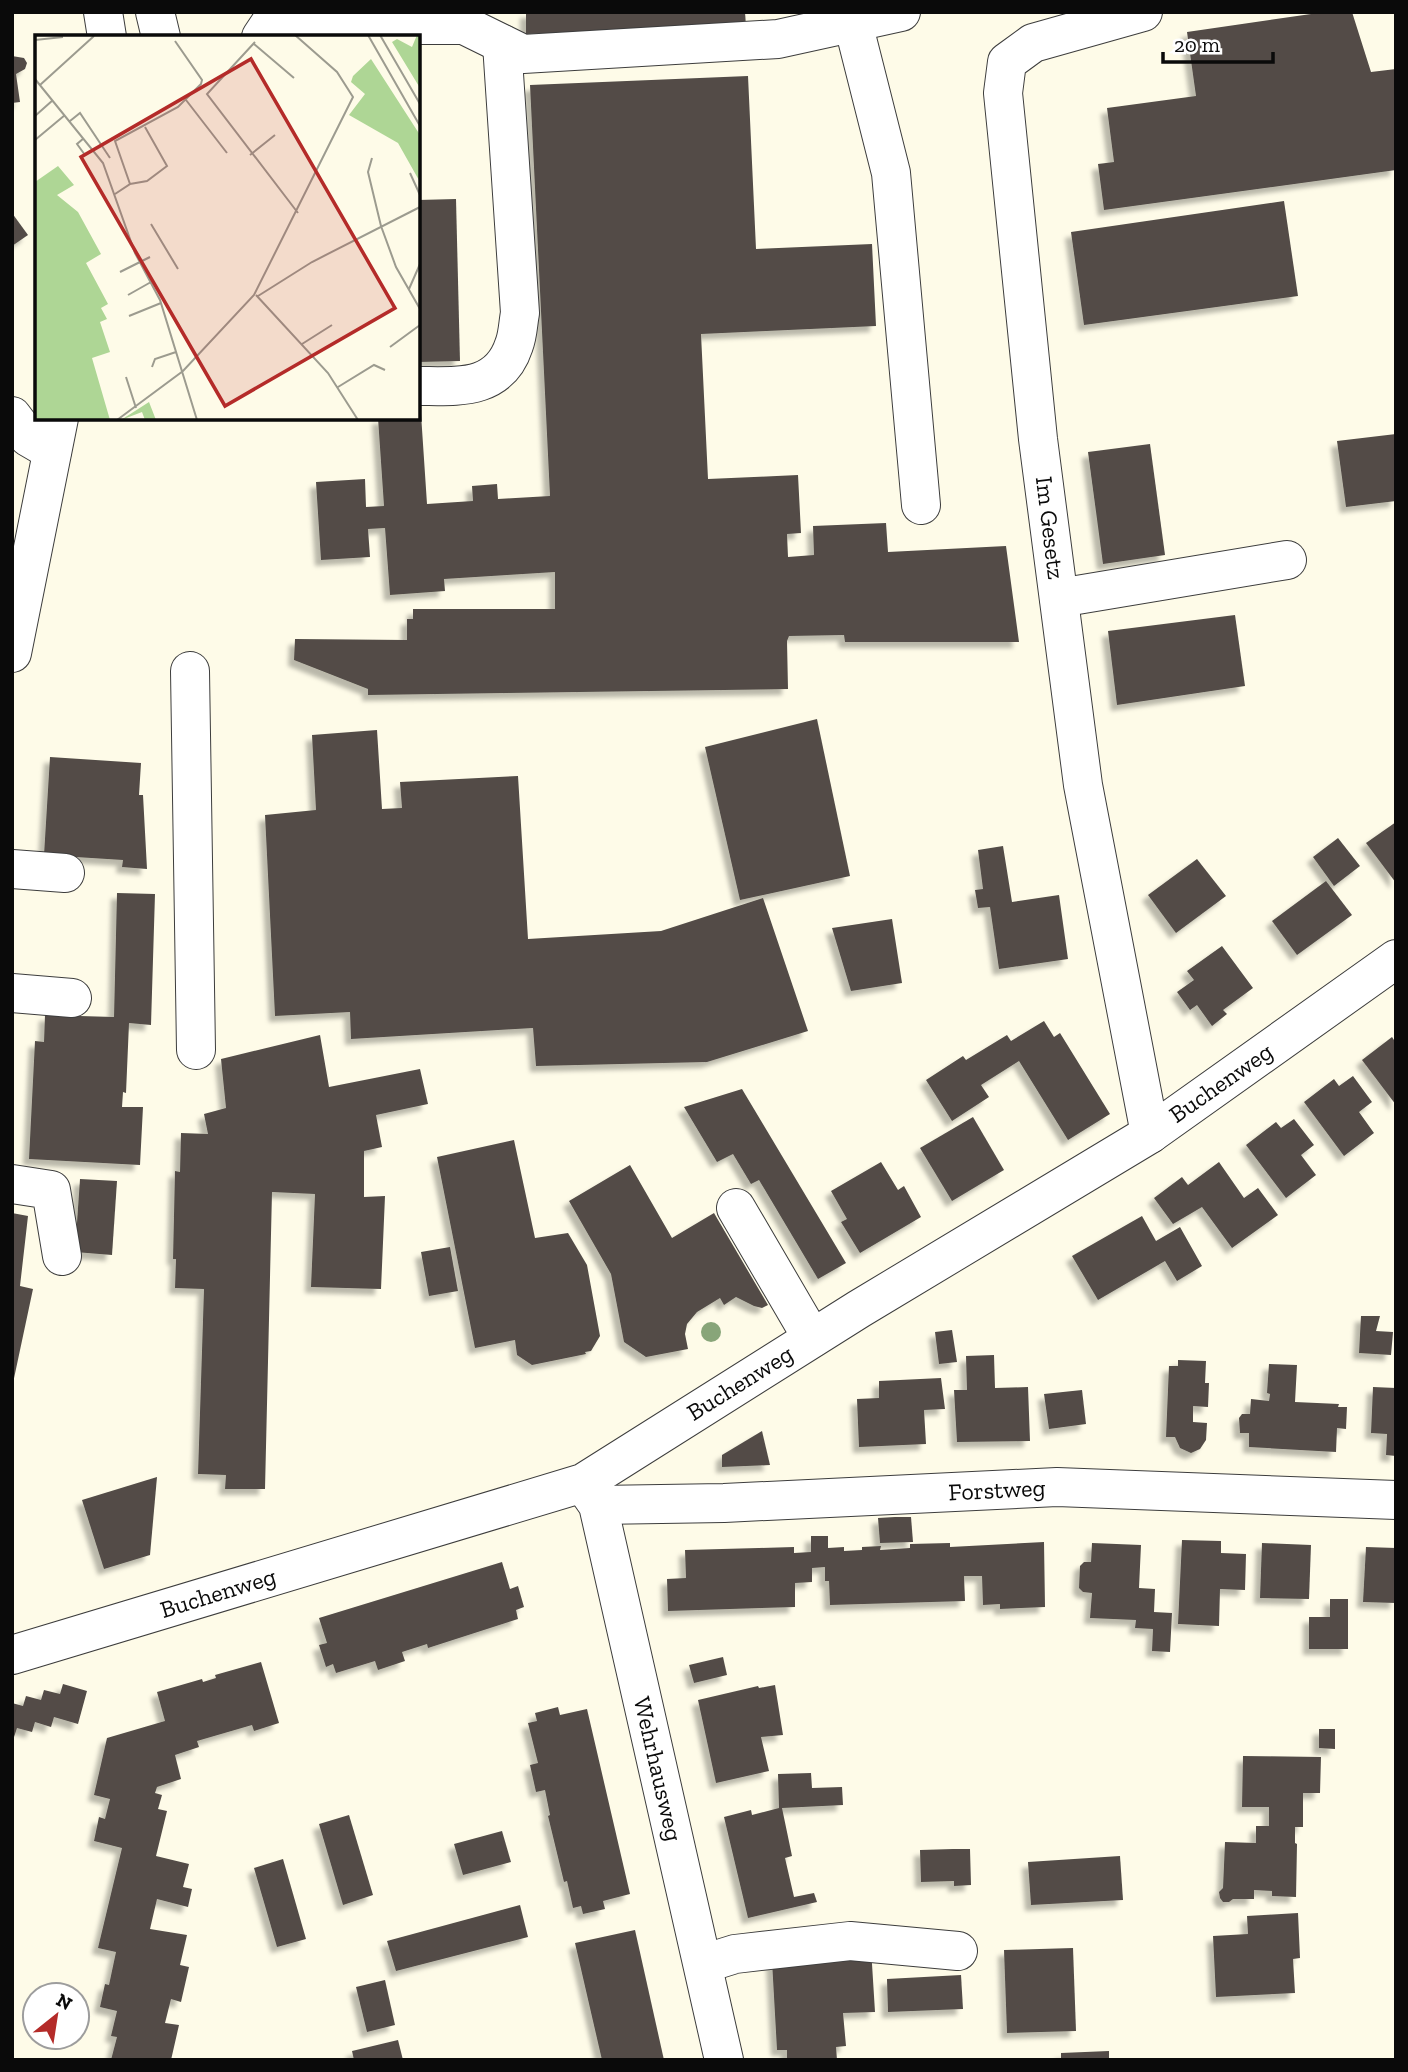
<svg xmlns="http://www.w3.org/2000/svg" width="1408" height="2072" viewBox="0 0 1408 2072" font-family="'Zilla Slab',serif">
  <style>
    .building { fill: #524c47; filter: url(#shadow) }
    .lines { fill: none; stroke-linecap: round; stroke-linejoin: round }
    .minor-casing { stroke: #3d3d3d; stroke-width: 40 }
    .minor { stroke: #fff; stroke-width: 38 }
    .tree { fill: #88a579 }
    .labels { text-anchor: middle; stroke-width: 7; stroke-linejoin: round; paint-order: stroke }
    .street-label { font-size: 24px; fill: #0a0a0a; stroke: #fff }
    .inset-road { fill: none; stroke: #9c9b8f; stroke-width: 2 }
    .view { fill: #b42b29; fill-opacity: 0.15; stroke: #b42b29; stroke-width: 3.5 }
    .inset-edge { fill: none; stroke: #0a0a0a; stroke-width: 3.5 }
  </style>
  <defs>
    <filter id="shadow"><feDropShadow dx="-6" dy="6" stdDeviation="2" flood-color="#0004"/></filter>
  </defs>
  <rect width="100%" height="100%" fill="#fefbe8"/>
  <!-- building -->
  <g class="building">
    <polygon points="526,12 745,12 746,26 526,34"/>
    <polygon points="1325,12 1352,12 1371,72 1396,69 1396,170 1104,210 1098,164 1114,162 1107,108 1196,96 1187,32"/>
    <polygon points="12,56 24,58 27,63 25,69 16,74 20,102 12,103"/>
    <polygon points="748,76 756,249 872,244 876,326 701,334 708,479 798,475 801,533 787,534 788,557 814,555 813,526 886,523 888,552 1006,546 1019,642 845,642 844,635 789,636 787,641 788,689 368,695 368,689 294,660 295,639 407,640 407,619 413,619 413,609 555,609 555,572 444,579 445,591 390,595 385,528 368,529 370,557 321,560 316,482 365,479 366,507 384,506 378,418 418,418 418,415 421,414 427,504 473,501 472,486 497,484 498,499 550,496 530,85"/>
    <polygon points="456,199 460,361 418,362 418,200"/>
    <polygon points="1284,201 1298,296 1084,325 1071,232"/>
    <polygon points="12,213 28,235 12,246"/>
    <polygon points="1396,434 1396,501 1346,507 1337,441"/>
    <polygon points="1150,444 1165,555 1103,564 1088,452"/>
    <polygon points="1235,615 1245,686 1117,705 1108,631"/>
    <polygon points="817,719 850,876 740,900 705,747"/>
    <polygon points="377,730 382,809 402,808 400,782 518,776 528,939 661,931 763,898 808,1031 707,1062 536,1066 533,1028 351,1039 350,1012 275,1016 265,815 316,810 312,735"/>
    <polygon points="50,757 141,763 139,795 143,795 147,869 122,867 123,860 44,855"/>
    <polygon points="1396,822 1396,883 1366,843"/>
    <polygon points="1338,838 1360,866 1334,886 1313,857"/>
    <polygon points="1003,846 1012,902 1059,895 1068,959 999,969 990,907 978,908 975,890 983,889 978,850"/>
    <polygon points="1197,859 1226,896 1176,933 1148,895"/>
    <polygon points="1326,881 1352,915 1297,955 1272,921"/>
    <polygon points="117,893 155,894 151,1025 129,1023 126,1093 123,1092 122,1107 143,1107 140,1165 29,1159 35,1041 44,1042 45,1015 114,1017"/>
    <polygon points="892,919 902,983 851,991 832,928"/>
    <polygon points="1222,946 1253,988 1223,1010 1227,1014 1212,1026 1197,1005 1190,1010 1177,992 1194,980 1187,971"/>
    <polygon points="1044,1021 1054,1037 1060,1033 1110,1114 1068,1140 1019,1061 981,1085 989,1097 952,1121 926,1080 963,1056 966,1060 1007,1035 1011,1041"/>
    <polygon points="320,1035 329,1087 420,1069 428,1104 376,1115 382,1147 364,1151 364,1197 385,1196 381,1289 311,1287 315,1194 272,1192 265,1489 225,1489 226,1475 198,1474 204,1289 175,1288 176,1259 173,1259 175,1171 180,1172 181,1133 208,1134 204,1114 226,1108 221,1059"/>
    <polygon points="1392,1037 1396,1043 1396,1105 1362,1060"/>
    <polygon points="1353,1076 1372,1102 1359,1112 1374,1133 1344,1156 1304,1102 1334,1079 1339,1086"/>
    <polygon points="742,1089 846,1263 818,1279 759,1180 751,1184 733,1154 717,1162 684,1107"/>
    <polygon points="973,1117 1004,1170 952,1201 920,1148"/>
    <polygon points="1294,1119 1314,1145 1301,1155 1316,1175 1286,1198 1246,1145 1276,1122 1281,1128"/>
    <polygon points="514,1140 535,1238 568,1233 587,1265 600,1336 591,1351 585,1352 586,1354 532,1365 517,1355 515,1340 475,1348 437,1157"/>
    <polygon points="881,1162 898,1190 904,1186 921,1217 860,1253 841,1222 847,1219 831,1191"/>
    <polygon points="1219,1162 1244,1198 1258,1188 1278,1215 1232,1248 1202,1207 1173,1224 1154,1198 1182,1177 1188,1185"/>
    <polygon points="630,1165 672,1238 714,1213 768,1305 762,1308 754,1306 736,1297 724,1305 720,1298 697,1312 687,1324 685,1334 688,1349 646,1357 624,1342 611,1274 569,1201"/>
    <polygon points="80,1179 117,1181 112,1255 75,1252"/>
    <polygon points="12,1213 28,1216 20,1286 33,1289 13,1383"/>
    <polygon points="1142,1216 1156,1241 1180,1227 1202,1266 1177,1281 1165,1261 1098,1300 1072,1256"/>
    <polygon points="450,1247 458,1291 429,1296 421,1252"/>
    <polygon points="1361,1316 1380,1316 1376,1331 1393,1332 1391,1355 1359,1353"/>
    <polygon points="952,1330 957,1362 939,1364 935,1332"/>
    <polygon points="994,1355 995,1388 1028,1387 1030,1441 957,1442 954,1390 967,1390 966,1356"/>
    <polygon points="1178,1360 1206,1361 1205,1383 1209,1383 1208,1407 1193,1406 1193,1422 1207,1423 1206,1440 1200,1449 1191,1453 1180,1448 1175,1437 1166,1437 1169,1366 1178,1366"/>
    <polygon points="1269,1364 1297,1365 1295,1402 1339,1404 1338,1407 1347,1407 1346,1429 1337,1428 1336,1452 1249,1447 1249,1433 1240,1433 1239,1418 1242,1414 1250,1414 1251,1399 1269,1401 1270,1394 1267,1393"/>
    <polygon points="941,1378 945,1409 924,1410 926,1444 859,1447 857,1399 879,1398 879,1381"/>
    <polygon points="1373,1387 1396,1388 1396,1456 1386,1455 1387,1434 1371,1433"/>
    <polygon points="1082,1390 1086,1424 1049,1429 1044,1394"/>
    <polygon points="762,1431 770,1465 722,1467 722,1455"/>
    <polygon points="157,1477 150,1555 104,1569 82,1500"/>
    <polygon points="895,1517 911,1517 913,1542 880,1543 878,1518"/>
    <polygon points="811,1536 828,1536 828,1548 844,1547 844,1551 862,1550 862,1547 881,1546 880,1550 910,1548 910,1544 950,1543 950,1547 1044,1542 1045,1607 1000,1609 1000,1604 983,1605 982,1576 964,1576 965,1601 830,1605 829,1581 825,1581 825,1567 812,1568 812,1582 795,1583 795,1607 668,1611 667,1579 686,1578 685,1550 794,1547 794,1553 811,1552"/>
    <polygon points="1182,1540 1221,1541 1221,1553 1246,1554 1245,1590 1220,1589 1219,1626 1178,1624"/>
    <polygon points="1092,1543 1141,1545 1139,1588 1155,1589 1154,1612 1172,1613 1170,1652 1152,1651 1153,1629 1135,1628 1136,1620 1090,1618 1092,1593 1083,1592 1079,1588 1080,1566 1084,1562 1091,1562"/>
    <polygon points="1262,1543 1311,1545 1309,1599 1260,1598"/>
    <polygon points="1366,1547 1396,1548 1396,1603 1363,1602"/>
    <polygon points="502,1562 510,1589 518,1586 524,1607 516,1610 518,1619 428,1648 427,1644 402,1652 405,1661 378,1670 375,1661 336,1673 333,1664 326,1667 319,1645 327,1643 319,1618"/>
    <polygon points="1330,1599 1348,1599 1348,1649 1309,1649 1309,1617 1330,1617"/>
    <polygon points="723,1657 727,1675 694,1683 689,1665"/>
    <polygon points="261,1662 279,1723 254,1731 252,1725 197,1741 199,1747 175,1755 181,1779 157,1787 155,1793 162,1795 158,1809 167,1811 156,1856 189,1864 183,1887 192,1889 188,1907 157,1899 150,1929 187,1935 180,1965 189,1967 181,2002 171,1999 165,2023 179,2025 171,2060 111,2060 117,2037 111,2036 117,2011 100,2007 105,1984 109,1985 116,1952 98,1948 122,1848 94,1841 99,1817 105,1819 110,1799 94,1795 107,1738 165,1721 157,1692 202,1679 203,1682 216,1678 215,1675"/>
    <polygon points="63,1684 87,1691 78,1724 54,1717 51,1727 35,1722 32,1732 17,1728 12,1743 12,1703 23,1706 26,1696 41,1700 44,1690 60,1694"/>
    <polygon points="775,1685 783,1735 761,1737 769,1771 716,1783 698,1700 758,1686 759,1688"/>
    <polygon points="558,1707 560,1715 587,1709 630,1894 603,1901 605,1909 583,1914 581,1906 573,1908 567,1881 564,1882 548,1816 550,1815 545,1790 536,1792 530,1765 538,1763 528,1723 537,1721 535,1713"/>
    <polygon points="1319,1729 1335,1729 1335,1749 1319,1748"/>
    <polygon points="1243,1756 1321,1757 1320,1793 1303,1793 1303,1827 1295,1827 1295,1843 1297,1844 1296,1897 1272,1896 1272,1891 1254,1890 1254,1899 1233,1899 1229,1902 1223,1902 1220,1898 1219,1892 1223,1888 1225,1842 1256,1843 1256,1826 1269,1826 1269,1807 1242,1807"/>
    <polygon points="811,1773 812,1788 842,1787 843,1805 782,1808 792,1856 785,1858 794,1897 814,1893 817,1902 748,1918 724,1817 751,1810 752,1815 779,1808 778,1774"/>
    <polygon points="349,1815 373,1895 343,1905 319,1824"/>
    <polygon points="502,1831 511,1862 463,1875 454,1844"/>
    <polygon points="953,1849 970,1849 971,1885 954,1886 954,1881 921,1882 920,1850"/>
    <polygon points="1120,1856 1123,1900 1031,1905 1028,1862"/>
    <polygon points="283,1859 306,1939 277,1947 254,1868"/>
    <polygon points="520,1905 528,1937 396,1971 387,1941"/>
    <polygon points="1298,1913 1300,1958 1293,1959 1295,1993 1216,1997 1213,1936 1248,1934 1247,1916"/>
    <polygon points="635,1930 664,2060 602,2060 575,1943"/>
    <polygon points="871,1948 875,2012 843,2013 846,2046 836,2047 837,2060 787,2060 787,2050 777,2050 772,1961"/>
    <polygon points="1073,1948 1076,2031 1007,2033 1004,1950"/>
    <polygon points="961,1975 963,2009 888,2012 887,1979"/>
    <polygon points="385,1980 395,2025 367,2032 356,1987"/>
    <polygon points="398,2040 403,2060 354,2060 352,2051"/>
    <polygon points="1109,2051 1109,2060 1061,2060 1061,2053"/>
  </g>
  <g class="lines">
    <defs>
      <g id="minor">
        <polyline points="103,12 107,37"/>
        <polyline points="155,12 161,37"/>
        <polyline points="1143,12 1033,43 1007,62 1003,93 1038,439 1083,785 1150,1134"/>
        <polyline points="853,23 891,173 921,505"/>
        <polyline points="261,37 269,25 464,25 523,54 778,39 901,12"/>
        <path d="M418 386C458 386 499 391 514 345 518 335 518 323 520 313L502 44"/>
        <polyline points="12,416 28,437 52,451"/>
        <polyline points="1059,598 1287,560"/>
        <polyline points="12,653 59,418"/>
        <polyline points="190,671 196,1050"/>
        <polyline points="12,869 65,873"/>
        <polyline points="12,993 72,998"/>
        <polyline points="12,1184 51,1190 62,1256"/>
        <polyline points="736,1208 812,1338"/>
        <polyline points="584,1485 598,1505 724,2060"/>
        <polyline points="598,1505 724,1503 1057,1487 1396,1500"/>
        <polyline points="12,1655 583,1483 859,1309 1150,1134 1396,959"/>
        <polyline points="703,1964 735,1954 850,1941 958,1951"/>
      </g>
    </defs>
    <!-- minor casing -->
    <use href="#minor" class="minor-casing"/>
    <!-- minor -->
    <use href="#minor" class="minor"/>
  </g>
  <!-- trees -->
  <circle class="tree" cx="711" cy="1332" r="10"/>
  <g class="labels">
    <!-- street labels -->
    <g class="street-label">
      <text transform="translate(1050 528) rotate(83)" y="8">Im Gesetz</text>
      <text transform="translate(1221 1083) rotate(-35)" y="8">Buchenweg</text>
      <text transform="translate(740 1383) rotate(-32)" y="8">Buchenweg</text>
      <text transform="translate(997 1490) rotate(-3)" y="8">Forstweg</text>
      <text transform="translate(218 1593) rotate(-17)" y="8">Buchenweg</text>
      <text transform="translate(658 1769) rotate(77)" y="8">Wehrhausweg</text>
    </g>
  </g>
  <!-- overview -->
  <g transform="translate(35 35)">
    <rect width="385" height="385" fill="#fefbe8"/>
    <path d="M382 0H385V53L357 7 362 4 377 12ZM336 24 385 100V147L363 108 314 80 330 59 316 47 318 41ZM23 131 39 150 22 160 43 177 66 219 51 228 73 269 66 273 72 284 65 287 75 317 57 323 75 385H0V147ZM114 367 121 385H110L107 377 86 385Z" fill="#aed695"/>
    <path class="inset-road" d="M333 0 385 91M345 0 385 69M0 5 28 2M220 7 172 59 263 178M219 9 259 43M0 44 68 128 100 218 125 265 162 385M5 50 59 1M151 65 192 118M0 81 18 65M35 86 45 78 75 123M49 103 42 109 50 120M0 105 30 80M215 120 240 100M337 123 333 137 346 191 361 232 385 274M375 138 385 160M95 149 112 146 132 131 110 92M80 159 95 149 80 106 143 72 166 49 167 45 140 6M116 189 143 234M85 237 115 222M374 254 385 229M93 260 116 247M221 260 293 338 323 385M223 261 277 227 385 172M94 281 126 268M267 309 297 290M355 312 385 290M117 332 120 324 141 317M91 342 101 373M303 352 339 330 350 335M82 385 148 336 219 260 318 62 302 37 260 0"/>
    <path class="view" d="M216 24 360 273 190 371 46 122Z"/>
    <rect width="385" height="385" class="inset-edge"/>
  </g>
  <!-- border -->
  <rect width="1408" height="2072" fill="none" stroke="#0a0a0a" stroke-width="28"/>
  <!-- north arrow -->
  <g transform="translate(56 2016) rotate(30)"><circle r="33" fill="#ffffff" stroke="#9d9d9d" stroke-width="2"/>
  <path d="M0-5L12 26L0 18L-12 26Z" fill="#b42b29"/>
  <text y="-10" font-size="19" font-weight="bold" text-anchor="middle" fill="#0a0a0a">N</text>
  </g>
  <!-- scale -->
  <path d="M1163 52v10h110v-10" fill="none" stroke="#0a0a0a" stroke-width="3.5"/>
  <text x="1174" y="52" font-size="21" fill="#0a0a0a" stroke="#ffffff" stroke-width="5" paint-order="stroke">20 m</text>
</svg>
